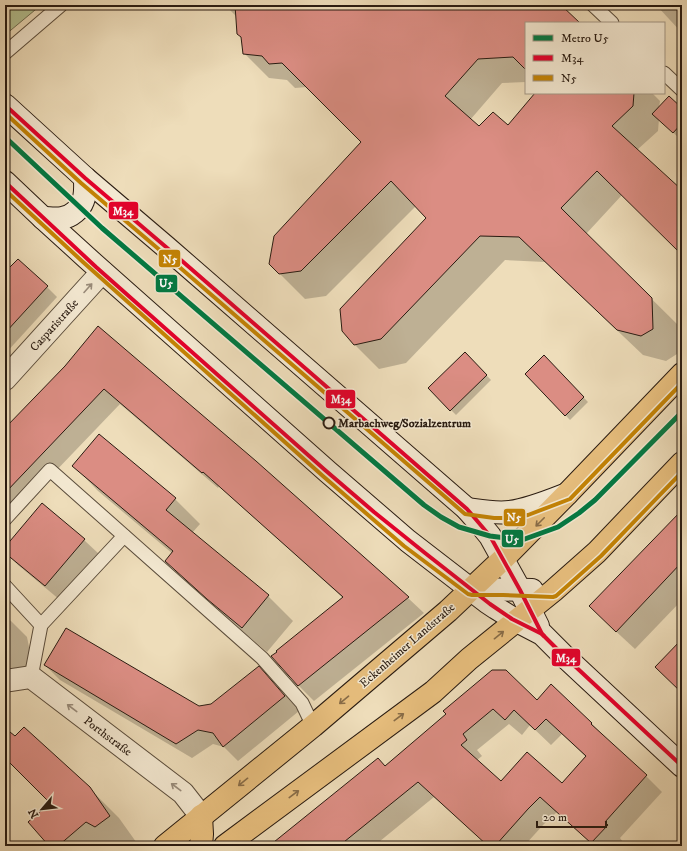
<svg xmlns="http://www.w3.org/2000/svg" width="687" height="851" viewBox="0 0 687 851" font-family="'IM FELL DW Pica',serif">
  <style>
    .green { fill: #b5c292; stroke: #6f6e52 }
    .shadow { fill: #0003; fill-rule: evenodd }
    .building { fill: #db8d83; stroke: #291b11; fill-rule: evenodd }
    .lines { fill: none; stroke-linecap: round; stroke-linejoin: round }
    .service-casing { stroke: #5a4c3b; stroke-width: 15 }
    .minor-casing { stroke: #5a4c3b; stroke-width: 24 }
    .secondary-casing { stroke: #291b11; stroke-width: 24 }
    .primary-casing { stroke: #291b11; stroke-width: 24 }
    .service { stroke: #f4e9d2; stroke-width: 13 }
    .minor { stroke: #f4e9d2; stroke-width: 22 }
    .secondary { stroke: #f4e9d2; stroke-width: 22 }
    .primary { stroke: #e7be7d; stroke-width: 22 }
    .bus-1-casing { stroke: #f4e9d2; stroke-width: 7 }
    .bus-2-casing { stroke: #f4e9d2; stroke-width: 7 }
    .bus-1 { stroke: #e4002b; stroke-width: 4 }
    .bus-2 { stroke: #c48304; stroke-width: 4 }
    .metro-1-casing { stroke: #f4e9d2; stroke-width: 8 }
    .metro-1 { stroke: #007942; stroke-width: 5 }
    .oneway { stroke: #998c7b }
    .oneway2 { stroke: #886c47 }
    .stop-dot { fill: #f4e9d2; stroke: #291b11; stroke-width: 2 }
    .labels { text-anchor: middle; stroke-width: 3; stroke-linejoin: round; paint-order: stroke }
    .street-label { font-size: 12px; fill: #291b11; stroke: #f4e9d2 }
    .stop-label { font-size: 12px; font-weight: bold; fill: #291b11; stroke: #f4e9d2; text-anchor: start }
    .line-badge { stroke: #f4e9d2; stroke-width: 1.5 }
    .badge-label { font-size: 11px; text-anchor: middle; font-weight: bold; fill: #fff }
  </style>
  <rect width="100%" height="100%" fill="#eeddba"/>
  <filter id="stains"><feTurbulence type="fractalNoise" baseFrequency=".005" numOctaves="4"/><feColorMatrix values="0 0 0 0 .2 0 0 0 0 .09 0 0 0 0 .02 0 0 0 .5 -.17"/></filter>
  <radialGradient id="worn" r=".72"><stop offset=".6" stop-color="#630" stop-opacity="0"/><stop offset="1" stop-color="#630" stop-opacity=".3"/></radialGradient>
  <!-- green -->
  <polygon class="green" points="5,5 41,5 5,35"/>
  <!-- shadow -->
  <g class="shadow">
    <polygon points="227,5 559,5 578,23 526,23 526,82 502,83 470,120 479,128 508,127 536,93 652,93 660,101 659,108 682,109 682,141 659,119 658,131 637,150 682,192 682,254 622,195 586,234 677,324 677,354 666,361 643,355 545,262 505,260 406,363 379,369 354,344 428,218 416,206 326,296 305,299 280,274 362,142 307,87 295,88 287,80 269,78 244,53 242,38 237,17 226,6"/>
    <polygon points="658,5 682,5 682,33 657,6"/>
    <polygon points="5,274 47,287 57,297 5,354"/>
    <polygon points="465,353 491,380 456,415 429,388"/>
    <polygon points="544,357 588,402 570,420 526,374"/>
    <polygon points="65,367 256,462 408,598 424,613 314,701 299,686 273,656 343,598 219,486 218,488 120,404 5,524 5,430"/>
    <polygon points="99,435 175,499 200,524 192,533 268,596 293,621 267,652 233,623 191,586 166,561 173,554 98,491 74,466"/>
    <polygon points="682,511 682,600 635,649 609,625"/>
    <polygon points="84,540 99,554 60,600 18,565 5,552 5,548"/>
    <polygon points="5,618 11,621 27,637 33,667 5,673"/>
    <polygon points="45,665 199,707 211,705 258,667 273,682 299,711 238,761 224,747 213,744 192,758 60,680"/>
    <path d="M537 701 591 723 607 739 606 740 646 776 662 792 620 838 623 842 619 846H594L557 812 544 824 524 846H488L434 797 374 846H271L378 759 385 766 447 714ZM509 724 522 735 530 725 551 745 562 734 586 757 562 784 501 782 477 760 482 756 477 750Z"/>
    <polygon points="5,729 89,788 119,818 139,846 50,846 51,803 5,757"/>
    <polygon points="682,836 682,846 673,846"/>
  </g>
  <!-- building -->
  <g class="building">
    <polygon points="235,5 561,5 580,23 526,23 526,70 513,57 478,59 445,96 479,126 493,112 508,125 535,93 634,93 633,106 612,126 682,190 682,255 597,171 561,208 652,298 653,329 641,336 617,330 519,237 480,236 381,339 354,345 342,331 340,309 426,218 391,181 301,271 279,274 269,264 274,236 361,142 282,63 269,64 262,56 243,54 241,37 237,34"/>
    <polygon points="669,96 682,108 682,123 673,133 652,114"/>
    <polygon points="18,259 48,286 5,333 5,272"/>
    <polygon points="98,326 256,461 409,597 298,686 271,656 277,652 276,651 343,597 203,472 202,473 104,389 5,493 5,428 65,366"/>
    <polygon points="465,352 487,375 450,411 428,388"/>
    <polygon points="544,355 584,397 565,416 525,374"/>
    <polygon points="99,434 176,498 166,510 269,595 242,628 207,599 165,561 173,551 72,466"/>
    <polygon points="42,503 85,539 45,586 5,553 5,547"/>
    <polygon points="682,510 682,562 616,632 589,606"/>
    <polygon points="66,628 199,706 211,704 259,666 285,696 223,747 213,733 198,730 176,744 44,665"/>
    <polygon points="682,639 682,693 655,667"/>
    <path d="M492 670H506L537 700 551 684 592 723 591 724 647 775 605 822 608 825 591 843 540 797 528 809 495 846H488L418 782 339 846H269L378 758 385 766 446 714 443 711ZM493 709 505 720 514 710 535 730 546 719 586 756 562 783 527 752 501 781 461 745 467 740 463 734Z"/>
    <polygon points="24,727 90,787 110,816 95,827 86,822 58,846 49,846 28,822 50,803 5,758 5,728 15,736"/>
  </g>
  <g class="lines">
    <defs>
      <g id="service">
        <polyline points="593,5 612,23"/>
        <polyline points="5,53 61,5"/>
        <polyline points="664,73 682,90"/>
        <polyline points="5,519 50,470 262,658 302,703 313,726"/>
        <polyline points="5,586 41,625"/>
        <polyline points="31,677 41,625 124,536"/>
      </g>
      <g id="minor">
        <polyline points="5,379 102,272"/>
        <polyline points="5,681 31,677 183,793 201,816"/>
      </g>
      <g id="secondary">
        <polyline points="5,105 85,178 166,247 467,509 481,525 490,536 520,590 538,626"/>
        <polyline points="5,182 43,218 87,258 328,472 408,541 487,602 496,608 517,621 542,634 563,655 682,766"/>
        <path d="M43 218C49 218 56 219 62 218 71 217 80 209 83 201 86 194 85 185 85 178"/>
        <path d="M467 509C481 511 496 514 510 512 530 509 549 501 567 494"/>
        <polyline points="472,589 532,590"/>
      </g>
      <g id="primary">
        <polyline points="165,846 313,726 448,611 503,559 567,494 682,374"/>
        <polyline points="201,846 202,834 201,816"/>
        <polyline points="225,846 433,692 469,659 553,591 597,552 682,463"/>
      </g>
    </defs>
    <!-- service casing -->
    <use href="#service" class="service-casing"/>
    <!-- minor casing -->
    <use href="#minor" class="minor-casing"/>
    <!-- secondary casing -->
    <use href="#secondary" class="secondary-casing"/>
    <!-- primary casing -->
    <use href="#primary" class="primary-casing"/>
    <!-- service -->
    <use href="#service" class="service"/>
    <!-- minor -->
    <use href="#minor" class="minor"/>
    <!-- secondary -->
    <use href="#secondary" class="secondary"/>
    <!-- primary -->
    <use href="#primary" class="primary"/>
    <defs>
      <g id="bus-1">
        <polyline points="5,105 85,178 166,247 467,509 490,536 520,590 542,634 563,655 682,766"/>
        <polyline points="5,182 96,267 325,470 374,512 425,553 490,604 512,619 542,634 544,636"/>
      </g>
      <g id="bus-2">
        <polyline points="5,113 81,183 162,252 465,514 494,518 510,518 528,515 570,499 682,383"/>
        <polyline points="5,190 83,262 324,477 404,546 468,594 472,595 503,595 553,597 556,596 601,556 682,472"/>
      </g>
    </defs>
    <!-- bus-1 casing -->
    <use href="#bus-1" class="bus-1-casing"/>
    <!-- bus-2 casing -->
    <use href="#bus-2" class="bus-2-casing"/>
    <!-- bus-1 -->
    <use href="#bus-1" class="bus-1"/>
    <!-- bus-2 -->
    <use href="#bus-2" class="bus-2"/>
    <defs>
      <polyline id="metro-1" points="5,137 102,228 424,505 441,517 459,527 490,536 522,540 558,527 579,513 595,500 682,412"/>
    </defs>
    <!-- metro-1 casing -->
    <use href="#metro-1" class="metro-1-casing"/>
    <!-- metro-1 -->
    <use href="#metro-1" class="metro-1"/>
  </g>
  <!-- one-way arrows -->
  <defs><path id="oneway-shaft" d="M-6 0H5M1.5-3L5.5 0L1.5 3" fill="none" stroke-width="1.6" stroke-linecap="round" stroke-linejoin="round"/></defs>
  <g class="oneway">
    <use href="#oneway-shaft" transform="translate(88 288) rotate(-48)"/>
    <use href="#oneway-shaft" transform="translate(72 708) rotate(-143)"/>
    <use href="#oneway-shaft" transform="translate(176 787) rotate(-143)"/>
  </g>
  <g class="oneway2">
    <use href="#oneway-shaft" transform="translate(540 522) rotate(135)"/>
    <use href="#oneway-shaft" transform="translate(499 635) rotate(-39)"/>
    <use href="#oneway-shaft" transform="translate(344 700) rotate(140)"/>
    <use href="#oneway-shaft" transform="translate(399 717) rotate(-37)"/>
    <use href="#oneway-shaft" transform="translate(243 782) rotate(141)"/>
    <use href="#oneway-shaft" transform="translate(294 794) rotate(-37)"/>
  </g>
  <!-- markers -->
  <circle class="stop-dot" cx="329" cy="423" r="5.5"/>
  <g class="labels">
    <!-- street labels -->
    <g class="street-label">
      <text transform="translate(54 325) rotate(-48)" y="4">Casparistraße</text>
      <text transform="translate(407 645) rotate(-41)" y="4">Eckenheimer Landstraße</text>
      <text transform="translate(108 736) rotate(37)" y="4">Porthstraße</text>
    </g>
    <!-- stop labels -->
    <g class="stop-label">
      <text x="338" y="427">Marbachweg/Sozialzentrum</text>
    </g>
  </g>
  <g class="line-badge">
    <rect x="108" y="201" width="31" height="19" rx="4" fill="#e4002b"/>
    <rect x="158" y="249" width="23" height="19" rx="4" fill="#c48304"/>
    <rect x="155" y="274" width="23" height="19" rx="4" fill="#007942"/>
    <rect x="325" y="389" width="31" height="20" rx="4" fill="#e4002b"/>
    <rect x="503" y="508" width="23" height="19" rx="4" fill="#c48304"/>
    <rect x="501" y="529" width="23" height="19" rx="4" fill="#007942"/>
    <rect x="551" y="648" width="30" height="19" rx="4" fill="#e4002b"/>
  </g>
  <g class="badge-label">
    <text x="123" y="215">M34</text>
    <text x="170" y="263">N5</text>
    <text x="166" y="287">U5</text>
    <text x="341" y="403">M34</text>
    <text x="514" y="521">N5</text>
    <text x="512" y="543">U5</text>
    <text x="566" y="662">M34</text>
  </g>
  <!-- margin -->
  <rect width="687" height="851" fill="none" stroke="#eeddba" stroke-width="20"/>
  <rect x="6" y="6" width="675" height="839" fill="none" stroke="#291b11" stroke-width="2"/>
  <rect x="10" y="10" width="667" height="831" fill="none" stroke="#291b11"/>
  <!-- legend -->
  <rect x="525" y="22" width="140" height="72" fill="#f4e9d2" stroke="#a39785"/>
  <rect x="533" y="35" width="20" height="6" fill="#007942" stroke="#a39785"/>
  <text x="561" y="42" font-size="12" fill="#291b11">Metro U5</text>
  <rect x="533" y="55" width="20" height="6" fill="#e4002b" stroke="#a39785"/>
  <text x="561" y="62" font-size="12" fill="#291b11">M34</text>
  <rect x="533" y="75" width="20" height="6" fill="#c48304" stroke="#a39785"/>
  <text x="561" y="82" font-size="12" fill="#291b11">N5</text>
  <!-- north arrow -->
  <g transform="translate(42 809) rotate(242)" stroke="#f4e9d2" stroke-width="3" paint-order="stroke">
  <path d="M0-3L7 15L0 10L-7 15Z" fill="#291b11"/>
  <text y="-6" font-size="11" font-weight="bold" text-anchor="middle" fill="#291b11">N</text>
  </g>
  <!-- scale -->
  <path d="M537 821v6h69v-6" fill="none" stroke="#291b11" stroke-width="2"/>
  <text x="543" y="821" font-size="12" fill="#291b11" stroke="#f4e9d2" stroke-width="3" paint-order="stroke">20 m</text>
  <rect width="100%" height="100%" filter="url(#stains)"/>
  <rect width="100%" height="100%" fill="url(#worn)"/>
</svg>
